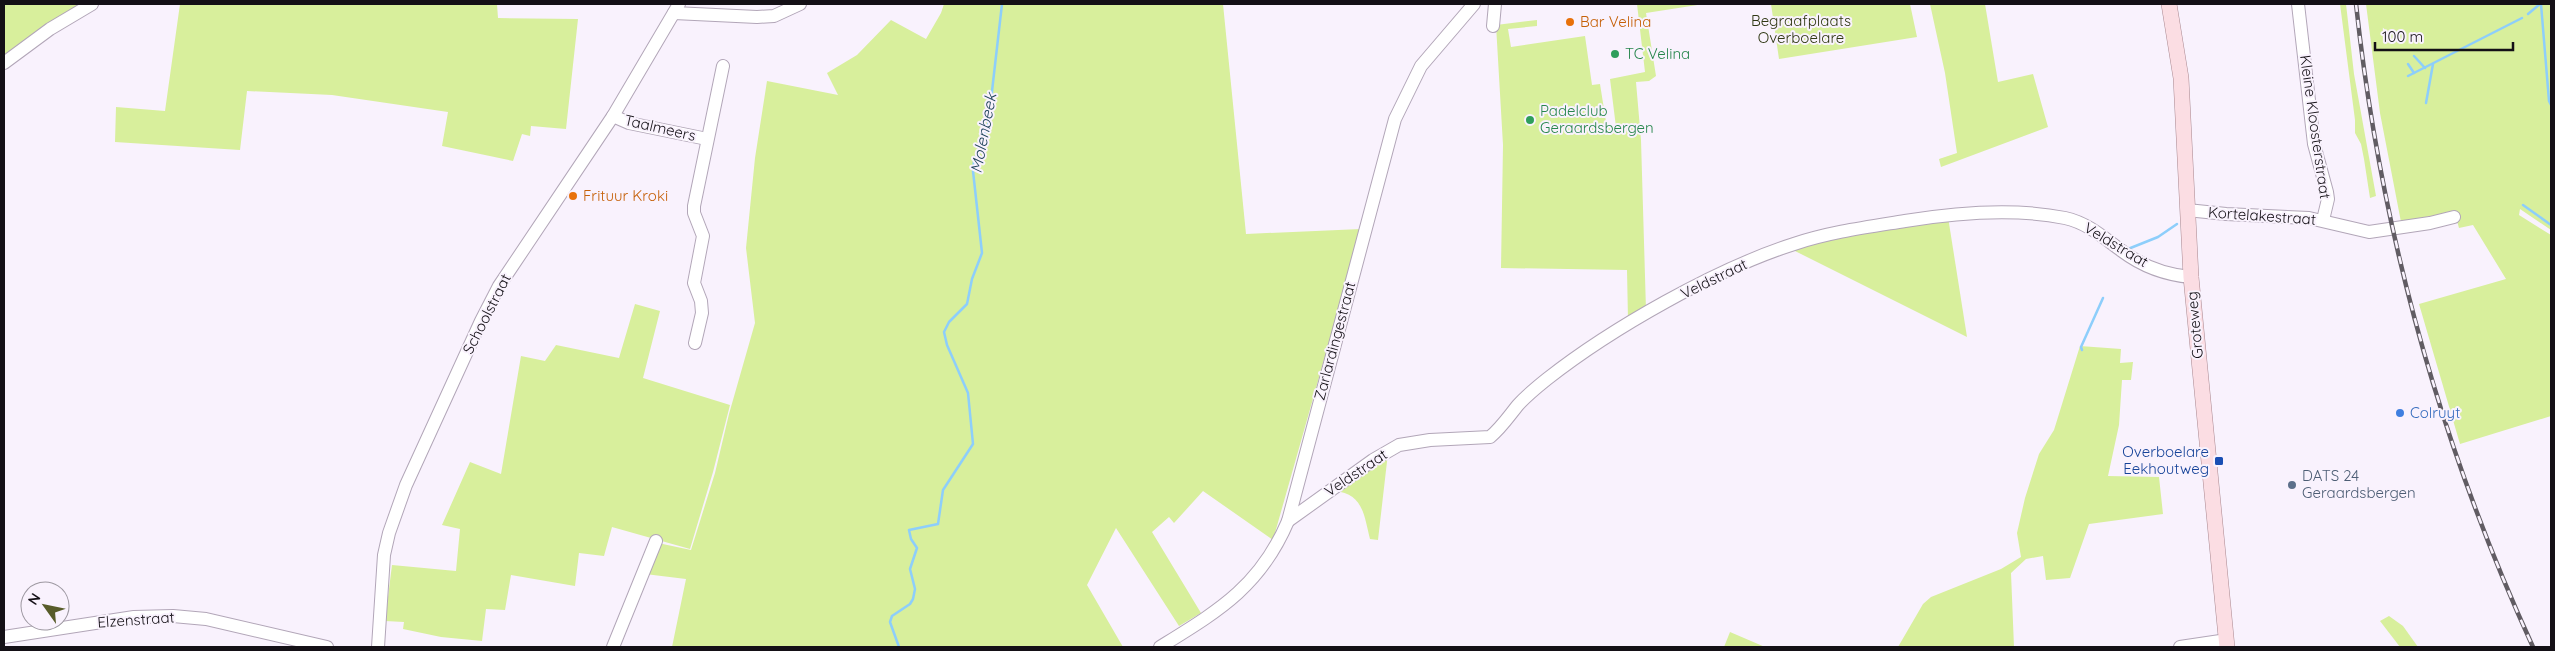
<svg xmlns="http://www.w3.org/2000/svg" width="2555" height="651" viewBox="0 0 2555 651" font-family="Quicksand,sans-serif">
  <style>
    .green { fill: #d8ef9c }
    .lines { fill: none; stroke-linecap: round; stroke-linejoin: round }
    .stream { stroke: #8dcefb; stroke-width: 2.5 }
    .minor-casing { stroke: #b2a6b8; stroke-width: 14 }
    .major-casing { stroke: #a8878f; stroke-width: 16 }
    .minor { stroke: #fff; stroke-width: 12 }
    .major { stroke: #fbdde3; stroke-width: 15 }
    .rail-casing { stroke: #615c63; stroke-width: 4.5 }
    .rail { stroke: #f9f2fd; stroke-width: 2.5; stroke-dasharray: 8; stroke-linecap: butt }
    .food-dot { fill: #e8710a; stroke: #f9f2fd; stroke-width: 2 }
    .leisure-dot { fill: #2e9e5b; stroke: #f9f2fd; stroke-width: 2 }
    .shop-dot { fill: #3f7fe0; stroke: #f9f2fd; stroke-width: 2 }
    .transit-dot { fill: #1a4fb4; stroke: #f9f2fd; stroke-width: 2 }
    .service-dot { fill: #5c6f8a; stroke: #f9f2fd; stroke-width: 2 }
    .labels { text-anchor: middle; stroke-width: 4; stroke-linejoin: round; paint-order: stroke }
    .park-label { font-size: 15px; fill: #2f3713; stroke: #f9f2fd }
    .food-label { font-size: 15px; fill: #c56008; stroke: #f9f2fd; text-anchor: start }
    .leisure-label { font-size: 15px; fill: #27864d; stroke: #f9f2fd; text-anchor: start }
    .street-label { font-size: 15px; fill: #141016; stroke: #f9f2fd }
    .shop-label { font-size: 15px; fill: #366cbe; stroke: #f9f2fd; text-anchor: start }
    .transit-label { font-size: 15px; fill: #164399; stroke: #f9f2fd; text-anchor: end }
    .service-label { font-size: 15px; fill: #4e5e75; stroke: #f9f2fd; text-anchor: start }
    .water-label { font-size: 16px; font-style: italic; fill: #20445b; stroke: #f9f2fd }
  </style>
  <rect width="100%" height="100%" fill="#f9f2fd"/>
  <!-- green -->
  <g class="green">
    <polygon points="4,4 85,4 4,59"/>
    <polygon points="180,4 497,4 498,18 578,19 566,129 531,126 530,136 522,134 513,161 442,146 448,112 332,95 247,91 240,150 115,142 116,107 165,111"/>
    <polygon points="944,4 1223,4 1246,234 1361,229 1273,540 1203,491 1174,523 1169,517 1152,532 1201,613 1179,626 1116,528 1087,585 1123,647 672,647 686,579 645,574 658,543 691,550 715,473 729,414 755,323 746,248 755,158 767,81 838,95 827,73 857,55 891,20 926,39 941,13"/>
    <polygon points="1637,4 1704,4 1646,13 1656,76 1649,81 1636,82 1641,140 1646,310 1628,320 1627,270 1501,268 1503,145 1496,25 1537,20 1537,26 1508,29 1511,47 1585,36 1592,85 1600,84 1607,128 1616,127 1610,79 1645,72"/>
    <polygon points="1771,4 1910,4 1917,37 1779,59"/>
    <polygon points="1930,4 1985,4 1998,82 2033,74 2048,127 1941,167 1939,159 1957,153 1945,73"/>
    <polygon points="2340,4 2346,4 2354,74 2376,196 2370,198 2364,159 2361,144 2355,133 2355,120"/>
    <polygon points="2366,4 2551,4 2551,230 2520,209 2519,215 2551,235 2551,416 2460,444 2419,304 2506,279 2473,225 2459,228 2454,210 2441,215 2401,222 2380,113"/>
    <polygon points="1948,217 1967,337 1793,250 1827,236"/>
    <polygon points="635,304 660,311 643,378 730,405 713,472 690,549 612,527 604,556 579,553 575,586 511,575 505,610 486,609 482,641 441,637 403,629 404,622 385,621 392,565 456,571 460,529 442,525 470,462 501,474 521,356 545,361 556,345 619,358"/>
    <polygon points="2080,346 2121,349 2120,363 2133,362 2131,380 2122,380 2119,425 2108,476 2159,477 2163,514 2089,524 2070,578 2046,580 2043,556 2026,559 2011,573 2014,647 1898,647 1923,604 1931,597 2001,569 2021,557 2017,533 2025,498 2039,454 2054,430"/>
    <path d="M1388 453 1378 540 1370 539C1364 515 1363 493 1334 491Z"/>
    <polygon points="2389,616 2403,626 2418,647 2400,647 2380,621"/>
    <polygon points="1730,632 1765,647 1724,647"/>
  </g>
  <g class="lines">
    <!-- stream -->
    <g class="stream">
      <polyline points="2541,4 2549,101 2551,105"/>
      <polyline points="2528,14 2540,4"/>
      <polyline points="2414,56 2425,68"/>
      <polyline points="2408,64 2414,73"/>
      <polyline points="2408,76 2522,18"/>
      <polyline points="2426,103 2433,64"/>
      <polyline points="2523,205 2551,225"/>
      <polyline points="2128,249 2158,237 2177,224"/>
      <polyline points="2082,350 2081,347 2103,298"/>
      <polyline points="899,647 890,622 892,616 910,604 913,599 915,589 910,569 917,548 911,539 909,530 938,524 943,490 973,444 968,393 947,345 944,332 949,322 967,304 972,279 982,253 973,171 974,161 988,126 1002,4"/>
    </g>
    <defs>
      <g id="minor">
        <polyline points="2298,4 2314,144 2327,192 2328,199 2323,220"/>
        <polyline points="674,13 757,17 774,16 800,4"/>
        <polyline points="1493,26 1495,4"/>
        <polyline points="4,63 50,29 92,4"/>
        <polyline points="613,116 629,123 707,139"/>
        <polyline points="2187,210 2226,214 2309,218 2369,232 2430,223 2454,217"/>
        <polyline points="695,343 702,313 701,301 694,283 703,236 694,213 694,206 723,66"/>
        <path d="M1288 521 1373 460 1399 445 1430 440 1490 437C1501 428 1509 416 1518 405 1527 395 1537 387 1547 379 1612 328 1716 269 1794 244 1830 232 1868 227 1905 221 1954 213 2016 208 2065 218 2088 223 2104 238 2122 251 2142 266 2167 275 2191 277"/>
        <polyline points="4,637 134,617 173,616 206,619 327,647"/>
        <polyline points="378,647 384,555 389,533 406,485 481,321 499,286 613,116 679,4"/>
        <polyline points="613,647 656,541"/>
        <path d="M1160 647C1218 611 1260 587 1288 521L1395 119 1421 66 1474 4"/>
        <polyline points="2180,647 2227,640"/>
      </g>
      <polyline id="major" points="2169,4 2181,78 2191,277 2227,647"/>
    </defs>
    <!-- minor casing -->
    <use href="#minor" class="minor-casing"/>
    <!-- major casing -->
    <use href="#major" class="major-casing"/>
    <!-- minor -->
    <use href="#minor" class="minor"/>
    <!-- major -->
    <use href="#major" class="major"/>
    <defs>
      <path id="rail" d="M2356 4C2380 226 2440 444 2533 647"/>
    </defs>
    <!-- rail casing -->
    <use href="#rail" class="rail-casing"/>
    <!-- rail -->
    <use href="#rail" class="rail"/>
  </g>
  <!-- markers -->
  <g class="food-dot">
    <circle cx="1570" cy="22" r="5"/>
    <circle cx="573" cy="196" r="5"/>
  </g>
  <g class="leisure-dot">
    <circle cx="1615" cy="54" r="5"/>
    <circle cx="1530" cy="120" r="5"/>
  </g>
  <circle class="shop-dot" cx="2400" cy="413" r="5"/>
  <rect class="transit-dot" x="2214" y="456" width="10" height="10" rx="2.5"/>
  <circle class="service-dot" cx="2292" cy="485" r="5"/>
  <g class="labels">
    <!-- park labels -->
    <g class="park-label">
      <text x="1801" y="26">Begraafplaats<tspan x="1801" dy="17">Overboelare</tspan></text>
    </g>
    <!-- food labels -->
    <g class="food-label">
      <text x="1580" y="27">Bar Velina</text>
      <text x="583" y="201">Frituur Kroki</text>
    </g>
    <!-- leisure labels -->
    <g class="leisure-label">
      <text x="1625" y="59">TC Velina</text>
      <text x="1540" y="116">Padelclub<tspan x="1540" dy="17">Geraardsbergen</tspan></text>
    </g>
    <!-- street labels -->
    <g class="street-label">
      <text transform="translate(2315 127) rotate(82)" y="5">Kleine Kloosterstraat</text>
      <text transform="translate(660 128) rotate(13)" y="5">Taalmeers</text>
      <text transform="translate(2262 216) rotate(4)" y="5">Kortelakestraat</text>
      <text transform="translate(2116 245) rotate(31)" y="5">Veldstraat</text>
      <text transform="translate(1714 279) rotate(-26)" y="5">Veldstraat</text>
      <text transform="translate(487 314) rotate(-63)" y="5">Schoolstraat</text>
      <text transform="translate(2195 325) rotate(-95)" y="5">Groteweg</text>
      <text transform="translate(1335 341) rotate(-75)" y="5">Zarlardingestraat</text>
      <text transform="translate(1356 473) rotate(-34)" y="5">Veldstraat</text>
      <text transform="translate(136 620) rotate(-4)" y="5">Elzenstraat</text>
    </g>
    <!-- shop labels -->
    <g class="shop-label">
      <text x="2410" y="418">Colruyt</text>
    </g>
    <!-- transit labels -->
    <g class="transit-label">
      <text x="2209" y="457">Overboelare<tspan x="2209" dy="17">Eekhoutweg</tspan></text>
    </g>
    <!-- service labels -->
    <g class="service-label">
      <text x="2302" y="481">DATS 24<tspan x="2302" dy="17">Geraardsbergen</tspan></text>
    </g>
    <!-- water labels -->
    <g class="water-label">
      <text transform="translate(983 133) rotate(-79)" y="6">Molenbeek</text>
    </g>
  </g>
  <!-- border -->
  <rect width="2555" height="651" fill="none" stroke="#141016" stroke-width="10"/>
  <!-- north arrow -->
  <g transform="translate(45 606) rotate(303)"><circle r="24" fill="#f9f2fd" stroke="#9d98a1"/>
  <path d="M0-4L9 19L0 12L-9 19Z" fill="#585c2a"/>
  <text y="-8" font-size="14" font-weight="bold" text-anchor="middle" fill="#141016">N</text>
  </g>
  <!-- scale -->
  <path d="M2375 42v8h138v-8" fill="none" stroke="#141016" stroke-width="2.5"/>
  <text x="2382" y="42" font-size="15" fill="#141016" stroke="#f9f2fd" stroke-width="4" paint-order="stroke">100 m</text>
</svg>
